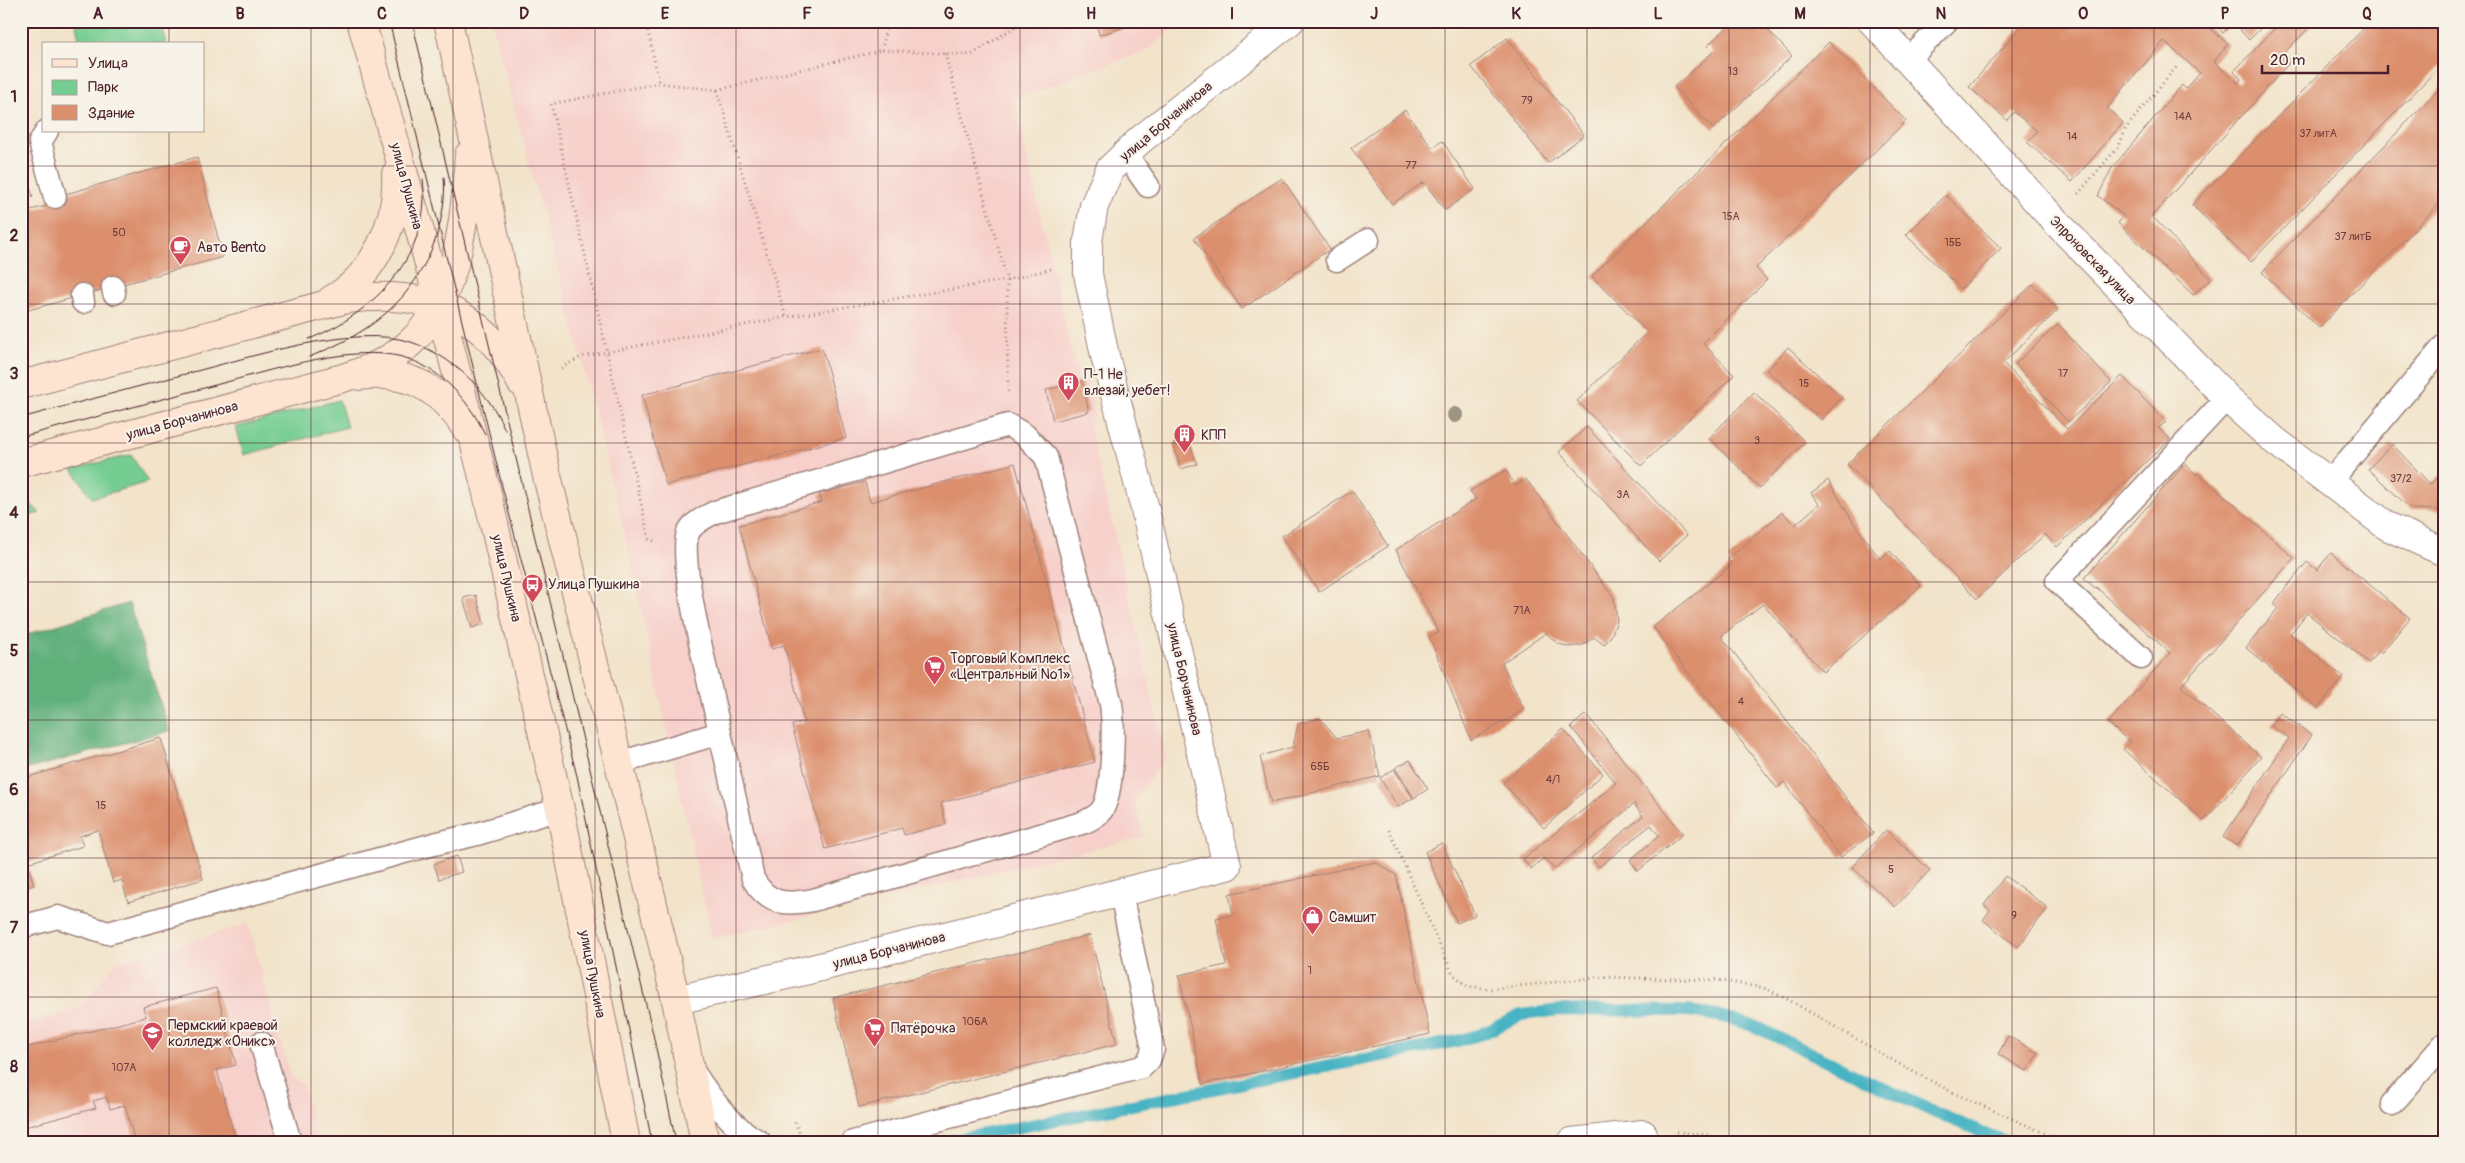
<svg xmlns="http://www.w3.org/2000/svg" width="2465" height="1163" viewBox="0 0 2465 1163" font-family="Pangolin,sans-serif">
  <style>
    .built { fill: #f7d0cb }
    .green { fill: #75cd92; stroke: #60765e }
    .forest { fill: #60b07c; stroke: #556854 }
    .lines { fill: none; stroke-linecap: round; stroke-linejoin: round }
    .stream { stroke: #46b3c3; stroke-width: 12 }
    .building { fill: #dc8f6d }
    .service-casing { stroke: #9e817a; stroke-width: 25 }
    .minor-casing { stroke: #9e817a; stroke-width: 30 }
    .tertiary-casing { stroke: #9e817a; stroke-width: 30 }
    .secondary-casing { stroke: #9e817a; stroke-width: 30 }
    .path { stroke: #9e817a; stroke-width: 3; stroke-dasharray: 1 4; stroke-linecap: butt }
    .service { stroke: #fff; stroke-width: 22 }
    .minor { stroke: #fff; stroke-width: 28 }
    .tertiary { stroke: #fff; stroke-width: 28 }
    .secondary { stroke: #fde4d1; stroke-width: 28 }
    .tram { stroke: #4a1f2b; stroke-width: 1 }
    .tree { fill: #9d9483 }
    .grid { fill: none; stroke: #4a1f2b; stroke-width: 1; stroke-opacity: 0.55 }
    .labels { text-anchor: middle; stroke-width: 4; stroke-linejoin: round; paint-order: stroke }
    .number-label { font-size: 11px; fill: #6e3b3c }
    .street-label { font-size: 14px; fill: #4a1f2b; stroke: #f7f3e8 }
    .poi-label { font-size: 14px; fill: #4a1f2b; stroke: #f7f3e8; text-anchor: start }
    .neatline { fill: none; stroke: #4a1f2b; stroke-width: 2 }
    .grid-label { font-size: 16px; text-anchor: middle; font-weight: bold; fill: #4a1f2b }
  </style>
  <rect width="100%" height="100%" fill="#f7f3e8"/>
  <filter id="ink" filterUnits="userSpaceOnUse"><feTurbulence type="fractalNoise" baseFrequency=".02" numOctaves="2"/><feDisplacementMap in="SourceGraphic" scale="10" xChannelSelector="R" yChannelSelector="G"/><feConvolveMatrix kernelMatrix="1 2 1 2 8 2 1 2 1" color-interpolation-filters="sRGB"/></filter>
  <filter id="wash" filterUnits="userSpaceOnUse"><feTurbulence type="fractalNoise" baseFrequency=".0096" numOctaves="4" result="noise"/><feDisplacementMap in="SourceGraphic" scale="20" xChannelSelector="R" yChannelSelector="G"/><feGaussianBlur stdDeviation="1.12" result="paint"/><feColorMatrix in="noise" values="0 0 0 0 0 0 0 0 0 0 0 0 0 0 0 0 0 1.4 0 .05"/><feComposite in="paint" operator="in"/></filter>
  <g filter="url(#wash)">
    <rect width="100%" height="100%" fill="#f2e3c9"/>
    <!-- built -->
    <g class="built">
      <polygon points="491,21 1184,21 1146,51 1014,99 1078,379 1087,378 1095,417 1088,419 1166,757 1134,800 1144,837 712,939 630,558 581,357"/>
      <polygon points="248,924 291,1078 302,1083 317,1142 21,1142 21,1026 78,1009 115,963"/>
    </g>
    <!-- green -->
    <g class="green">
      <polygon points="93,21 160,21 166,44 80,44 76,25"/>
      <polygon points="339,400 347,427 244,455 236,427"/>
      <polygon points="131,455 148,482 92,498 72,469"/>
      <polygon points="21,494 40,513 21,518"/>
    </g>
    <!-- forest -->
    <polygon class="forest" points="129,603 169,731 21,771 21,636"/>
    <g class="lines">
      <!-- stream -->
      <polyline class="stream" points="944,1142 1457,1041 1482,1034 1521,1015 1560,1010 1689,1011 1724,1017 1756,1027 1938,1114 2007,1142"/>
    </g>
    <g id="blocks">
      <!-- building -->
      <g class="building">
        <polygon points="1096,21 1142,21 1142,22 1099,35"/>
        <polygon points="1734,21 1760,21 1792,56 1713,129 1674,87 1713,52 1707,46"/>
        <polygon points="2026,21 2202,21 2228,44 2214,62 2238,83 2241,79 2234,71 2282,21 2306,21 2311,26 2284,53 2291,61 2152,216 2211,279 2193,295 2118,223 2124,216 2098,196 2112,168 2182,85 2186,89 2200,73 2164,41 2107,108 2123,123 2072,182 2027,142 2037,131 2014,112 2007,120 1969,87"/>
        <polygon points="2212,21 2265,21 2267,22 2249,40 2233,22 2223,33"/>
        <polygon points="2371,21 2444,21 2444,62 2251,262 2192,205"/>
        <polygon points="1507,38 1584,135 1548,163 1471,66"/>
        <polygon points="1829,42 1906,121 1756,268 1767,280 1703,343 1734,375 1641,466 1577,401 1647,332 1592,276"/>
        <polygon points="2444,84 2444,199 2319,328 2262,272"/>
        <polygon points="1405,110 1432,148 1442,141 1475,189 1445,210 1424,182 1392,204 1351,148"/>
        <polygon points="21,156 33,197 28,199 30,210 48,206 46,200 55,197 197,157 223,257 21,312"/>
        <polygon points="1282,178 1330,249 1242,309 1194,238"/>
        <polygon points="1946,195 2001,248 1961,289 1906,235"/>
        <polygon points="2033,284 2058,310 2003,363 2067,429 2122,376 2166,422 2158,428 2170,439 2057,547 2045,534 1977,599 1847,464"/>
        <polygon points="2058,324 2111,382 2068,422 2015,364"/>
        <polygon points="1788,347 1842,397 1821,420 1767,370"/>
        <polygon points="822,348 846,438 666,485 642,395"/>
        <polygon points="1082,381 1089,412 1053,421 1046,390"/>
        <polygon points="1754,392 1805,442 1760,488 1709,438"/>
        <polygon points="1587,427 1687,535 1659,561 1559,452"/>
        <polygon points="1188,438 1197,464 1181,469 1173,444"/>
        <polygon points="2392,444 2430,484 2444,472 2444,510 2411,509 2368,469"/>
        <polygon points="1015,463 1095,762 941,803 946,824 904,835 902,828 825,849 792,725 804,722 784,645 772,649 739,525 822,502 819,494 865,482 870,502"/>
        <polygon points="2185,464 2197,475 2199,473 2294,558 2181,686 2261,757 2204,821 2123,749 2130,742 2108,723 2170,653 2096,587 2095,588 2084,578"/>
        <polygon points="1506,470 1515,486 1526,479 1614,598 1617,621 1611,636 1604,645 1594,637 1583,645 1568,647 1557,643 1546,633 1502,663 1524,710 1471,740 1429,636 1439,633 1396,550 1476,499 1470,491"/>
        <polygon points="1828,480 1853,522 1880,559 1890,551 1921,586 1823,672 1763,604 1721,636 1873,833 1841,857 1784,782 1777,788 1653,627 1732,565 1728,559 1782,512 1795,525 1819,504 1811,493"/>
        <polygon points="1352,491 1388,546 1319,592 1282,536"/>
        <polygon points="2331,553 2410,618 2381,653 2378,651 2369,663 2307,613 2290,634 2343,677 2318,708 2246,648 2278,608 2273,604 2307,562 2317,570"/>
        <polygon points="476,595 484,624 472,628 463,598"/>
        <polygon points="2280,713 2312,735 2237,846 2223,837 2289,738 2271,726"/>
        <polygon points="1586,714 1683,834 1638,871 1630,860 1659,836 1651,825 1599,867 1591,858 1643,816 1634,804 1554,869 1544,858 1531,869 1523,859 1616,783 1571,727"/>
        <polygon points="1320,718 1337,738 1369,731 1380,776 1271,803 1260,756 1293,747 1298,724"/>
        <polygon points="1563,729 1603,774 1544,828 1503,783"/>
        <polygon points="161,738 203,879 128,902 122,880 113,883 98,830 80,836 83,846 27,863 34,885 21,889 21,779"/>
        <polygon points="1410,760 1428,789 1414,798 1395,768"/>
        <polygon points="1394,769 1413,798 1398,807 1380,778"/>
        <polygon points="1886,830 1930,870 1895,907 1852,867"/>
        <polygon points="1442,843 1475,915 1457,923 1425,852"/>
        <polygon points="457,856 462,872 439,879 434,864"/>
        <polygon points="1375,862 1396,875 1430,1034 1203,1084 1179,975 1226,965 1216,918 1233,915 1229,894"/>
        <polygon points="2005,876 2048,908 2018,947 1983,920 1990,910 1984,905"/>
        <polygon points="1090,935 1117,1044 859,1107 833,998"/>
        <polygon points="216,988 236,1065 217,1070 236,1142 135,1142 125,1105 110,1109 107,1097 93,1101 96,1108 21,1128 21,1049 146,1017 143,1007"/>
        <polygon points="2008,1036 2038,1053 2027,1071 1998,1054"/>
      </g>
    </g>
  </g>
  <g filter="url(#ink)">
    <use href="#blocks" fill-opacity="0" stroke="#9e817a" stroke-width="1"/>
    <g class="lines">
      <defs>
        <g id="service">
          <polyline points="1909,59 1947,21"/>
          <polyline points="47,131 40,142 55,197"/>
          <polyline points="1125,153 1148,186"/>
          <polyline points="1337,260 1368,240"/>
          <polyline points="113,287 114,293"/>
          <polyline points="82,295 83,302"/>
          <polyline points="2330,482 2444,346"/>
          <polyline points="2141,658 2057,581 2227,398"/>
          <path d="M619 763 720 733 753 879C768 905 785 905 813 900L1082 823C1089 820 1096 817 1101 811 1114 796 1114 724 1111 704L1046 457 1025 435 1008 425 715 512C706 517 692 523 688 533 677 561 713 696 720 733"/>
          <polyline points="21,927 58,917 108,933 434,844 477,834 560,809"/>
          <polyline points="261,1043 290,1142"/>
          <path d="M693 1071C710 1097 731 1127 760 1142"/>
          <polyline points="2392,1104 2444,1044"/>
          <polyline points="853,1142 1142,1067 1149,1060 1153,1049 1121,893"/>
        </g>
        <g id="minor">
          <polyline points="1872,21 2056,222 2227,398 2274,440 2387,526 2444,552"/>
          <polyline points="1572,1142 1643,1134"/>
        </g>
        <polyline id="tertiary" points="676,1000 804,971 1227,866 1144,505 1105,356 1088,274 1088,241 1094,206 1110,169 1139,141 1290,21"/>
        <g id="secondary">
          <polyline points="361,21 428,260 486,489 560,809 626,1142"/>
          <polyline points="448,21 547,476 619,763 676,1000 705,1142"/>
          <path d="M331 300C374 276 399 222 396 174"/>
          <path d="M359 376C409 369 441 389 467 430"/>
          <path d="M21 385 347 299C426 289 482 310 521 382"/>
          <path d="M21 463 343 378C367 370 391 361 410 343 459 299 465 216 469 155"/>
        </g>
      </defs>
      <!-- service casing -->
      <use href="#service" class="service-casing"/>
      <!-- minor casing -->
      <use href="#minor" class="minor-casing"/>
      <!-- tertiary casing -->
      <use href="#tertiary" class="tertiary-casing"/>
      <!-- secondary casing -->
      <use href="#secondary" class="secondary-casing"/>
      <!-- path -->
      <g class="path">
        <polyline points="646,21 659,83"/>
        <polyline points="882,50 887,21"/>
        <polyline points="945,54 1007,280 1008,392"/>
        <polyline points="717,90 786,317"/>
        <polyline points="2078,194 2119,146 2126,128 2178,65"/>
        <polyline points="561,368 581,357 786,317 1007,280 1051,269"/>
        <polyline points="654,541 649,539 551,104 659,83 717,90 882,50 971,55 1024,21"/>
        <polyline points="1389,830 1452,973 1467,986 1489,989 1603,977 1717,980 1764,988 1789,1000 1906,1068 1954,1093 2051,1136 2074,1142"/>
        <polyline points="795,1122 803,1142"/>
        <polyline points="1677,1132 1707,1135 1716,1142"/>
      </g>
      <!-- service -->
      <use href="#service" class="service"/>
      <!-- minor -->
      <use href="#minor" class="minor"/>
      <!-- tertiary -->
      <use href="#tertiary" class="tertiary"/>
      <!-- secondary -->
      <use href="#secondary" class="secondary"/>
      <!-- tram -->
      <g class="tram">
        <polyline points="389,21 502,486 577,776 652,1142"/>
        <polyline points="412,21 653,1034 676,1142"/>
        <path d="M309 339C374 314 433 253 423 179"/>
        <path d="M309 357C370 333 413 302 436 238 442 219 446 197 444 177"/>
        <path d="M21 418C77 403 133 388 189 373 248 358 353 323 411 342 452 356 489 391 505 430"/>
        <path d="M21 437C87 419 153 402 219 384 269 371 341 347 393 355 435 362 468 398 485 434"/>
      </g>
    </g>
    <!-- trees -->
    <circle class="tree" cx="1455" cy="415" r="8"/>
  </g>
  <!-- grid -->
  <path class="grid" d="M169 21V44M311 21V1142M453 21V1142M595 21V1142M736 21V1142M878 21V1142M1020 21V1142M1162 21V1142M1303 21V1142M1445 21V1142M1587 21V1142M1729 21V1142M1870 21V1142M2012 21V1142M2154 21V1142M2296 21V1142M169 131V1142M21 166H2444M21 304H2444M21 443H2444M21 582H2444M21 720H2444M21 858H2444M21 997H2444"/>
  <!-- icons -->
  <defs>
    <symbol id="cafe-pin" viewBox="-11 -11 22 30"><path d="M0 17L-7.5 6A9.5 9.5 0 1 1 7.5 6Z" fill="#d1495b" stroke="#f7f3e8"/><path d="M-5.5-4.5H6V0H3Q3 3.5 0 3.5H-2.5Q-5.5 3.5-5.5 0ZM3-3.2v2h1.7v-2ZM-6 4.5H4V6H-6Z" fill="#fff"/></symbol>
    <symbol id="building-pin" viewBox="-11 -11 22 30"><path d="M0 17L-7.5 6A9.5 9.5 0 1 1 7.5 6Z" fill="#d1495b" stroke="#f7f3e8"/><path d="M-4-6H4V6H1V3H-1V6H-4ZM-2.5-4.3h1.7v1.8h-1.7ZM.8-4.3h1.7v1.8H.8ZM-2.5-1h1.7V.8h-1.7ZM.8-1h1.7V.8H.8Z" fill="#fff"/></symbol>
    <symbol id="bus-pin" viewBox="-11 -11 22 30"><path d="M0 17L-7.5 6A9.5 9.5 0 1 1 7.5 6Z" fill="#d1495b" stroke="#f7f3e8"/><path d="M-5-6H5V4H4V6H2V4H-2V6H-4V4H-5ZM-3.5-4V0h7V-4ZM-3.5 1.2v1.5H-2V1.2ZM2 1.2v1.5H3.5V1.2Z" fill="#fff"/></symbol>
    <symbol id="supermarket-pin" viewBox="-11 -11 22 30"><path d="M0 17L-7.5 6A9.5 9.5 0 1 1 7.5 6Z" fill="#d1495b" stroke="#f7f3e8"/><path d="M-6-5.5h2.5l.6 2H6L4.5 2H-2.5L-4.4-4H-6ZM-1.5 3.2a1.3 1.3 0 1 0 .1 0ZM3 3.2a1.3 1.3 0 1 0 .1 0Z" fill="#fff"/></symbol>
    <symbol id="shop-pin" viewBox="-11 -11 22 30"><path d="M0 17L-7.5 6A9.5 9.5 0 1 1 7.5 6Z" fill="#d1495b" stroke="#f7f3e8"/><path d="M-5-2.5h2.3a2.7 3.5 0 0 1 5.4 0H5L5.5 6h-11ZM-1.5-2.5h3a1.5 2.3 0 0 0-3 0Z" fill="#fff"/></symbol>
    <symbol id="school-pin" viewBox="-11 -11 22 30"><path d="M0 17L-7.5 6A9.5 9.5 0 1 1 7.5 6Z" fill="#d1495b" stroke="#f7f3e8"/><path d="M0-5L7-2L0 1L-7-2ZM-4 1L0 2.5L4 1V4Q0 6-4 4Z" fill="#fff"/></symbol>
  </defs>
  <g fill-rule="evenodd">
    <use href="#cafe-pin" x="168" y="234" width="25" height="34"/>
    <use href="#building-pin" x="1056" y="370" width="25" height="34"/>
    <use href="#building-pin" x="1172" y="422" width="25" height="34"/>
    <use href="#bus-pin" x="520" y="572" width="25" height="34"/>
    <use href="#supermarket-pin" x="922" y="654" width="25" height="34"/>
    <use href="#shop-pin" x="1300" y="904" width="25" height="34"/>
    <use href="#supermarket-pin" x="862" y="1016" width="25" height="34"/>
    <use href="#school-pin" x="140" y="1020" width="25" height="34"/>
  </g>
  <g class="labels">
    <!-- number labels -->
    <g class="number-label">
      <text x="1733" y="75">13</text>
      <text x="1527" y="104">79</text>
      <text x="2183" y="120">14А</text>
      <text x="2318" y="137">37 литА</text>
      <text x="2072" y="140">14</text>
      <text x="1411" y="169">77</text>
      <text x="1731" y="220">15А</text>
      <text x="119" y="236">50</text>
      <text x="2353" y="240">37 литБ</text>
      <text x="1953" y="246">15Б</text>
      <text x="2063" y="377">17</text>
      <text x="1804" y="387">15</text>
      <text x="1757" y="444">3</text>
      <text x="2401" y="482">37/2</text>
      <text x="1623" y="498">3А</text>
      <text x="1522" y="614">71А</text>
      <text x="1741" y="705">4</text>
      <text x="1320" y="770">65Б</text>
      <text x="1553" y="783">4/1</text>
      <text x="101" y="809">15</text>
      <text x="1891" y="873">5</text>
      <text x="2014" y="919">9</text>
      <text x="1310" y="974">1</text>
      <text x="975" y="1025">106А</text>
      <text x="124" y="1071">107А</text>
    </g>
    <!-- street labels -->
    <g class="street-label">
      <text transform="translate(1166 121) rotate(-40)" y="5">улица Борчанинова</text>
      <text transform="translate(407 186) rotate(75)" y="5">улица Пушкина</text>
      <text transform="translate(2093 260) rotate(46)" y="5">Эпроновская улица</text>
      <text transform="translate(182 420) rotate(-15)" y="5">улица Борчанинова</text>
      <text transform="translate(507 578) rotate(77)" y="5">улица Пушкина</text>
      <text transform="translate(1185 679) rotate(77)" y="5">улица Борчанинова</text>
      <text transform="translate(889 950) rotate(-14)" y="5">улица Борчанинова</text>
      <text transform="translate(593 974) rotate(79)" y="5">улица Пушкина</text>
    </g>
    <!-- poi labels -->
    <g class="poi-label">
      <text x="197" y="252">Авто Bento</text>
      <text x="1084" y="379">П-1 Не<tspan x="1084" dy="16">влезай, уебет!</tspan></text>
      <text x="1201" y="440">КПП</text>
      <text x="548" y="589">Улица Пушкина</text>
      <text x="950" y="663">Торговый Комплекс<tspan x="950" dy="16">«Центральный №1»</tspan></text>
      <text x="1329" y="922">Самшит</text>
      <text x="168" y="1030">Пермский краевой<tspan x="168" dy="16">колледж «Оникс»</tspan></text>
      <text x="891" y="1033">Пятёрочка</text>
    </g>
  </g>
  <!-- margin -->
  <rect width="2465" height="1163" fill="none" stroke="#f7f3e8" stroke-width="55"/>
  <!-- legend -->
  <rect x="42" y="42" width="162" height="90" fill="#f7f3e8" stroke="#b29e9c"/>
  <rect x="52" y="59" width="25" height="8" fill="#fde4d1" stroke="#b29e9c"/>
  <text x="88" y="68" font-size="15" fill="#4a1f2b">Улица</text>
  <rect x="52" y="80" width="25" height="15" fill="#75cd92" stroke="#b29e9c"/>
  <text x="88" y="92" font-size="15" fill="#4a1f2b">Парк</text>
  <rect x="52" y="105" width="25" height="15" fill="#dc8f6d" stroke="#b29e9c"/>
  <text x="88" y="118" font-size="15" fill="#4a1f2b">Здание</text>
  <!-- scale -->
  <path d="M2262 65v8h126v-8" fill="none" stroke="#4a1f2b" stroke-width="2.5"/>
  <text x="2270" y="65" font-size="15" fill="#4a1f2b" stroke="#f7f3e8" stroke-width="4" paint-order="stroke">20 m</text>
  <rect x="28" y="28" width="2410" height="1108" class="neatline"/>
  <g class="grid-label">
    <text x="98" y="19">A</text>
    <text x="240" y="19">B</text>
    <text x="382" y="19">C</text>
    <text x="524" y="19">D</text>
    <text x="665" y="19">E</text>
    <text x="807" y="19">F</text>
    <text x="949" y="19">G</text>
    <text x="1091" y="19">H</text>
    <text x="1232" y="19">I</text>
    <text x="1374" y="19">J</text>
    <text x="1516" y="19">K</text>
    <text x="1658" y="19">L</text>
    <text x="1800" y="19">M</text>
    <text x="1941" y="19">N</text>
    <text x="2083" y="19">O</text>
    <text x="2225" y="19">P</text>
    <text x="2367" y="19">Q</text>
    <text x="14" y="102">1</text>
    <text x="14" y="241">2</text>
    <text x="14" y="379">3</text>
    <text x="14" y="518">4</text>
    <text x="14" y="656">5</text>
    <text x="14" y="795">6</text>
    <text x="14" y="933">7</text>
    <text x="14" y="1072">8</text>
  </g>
</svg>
